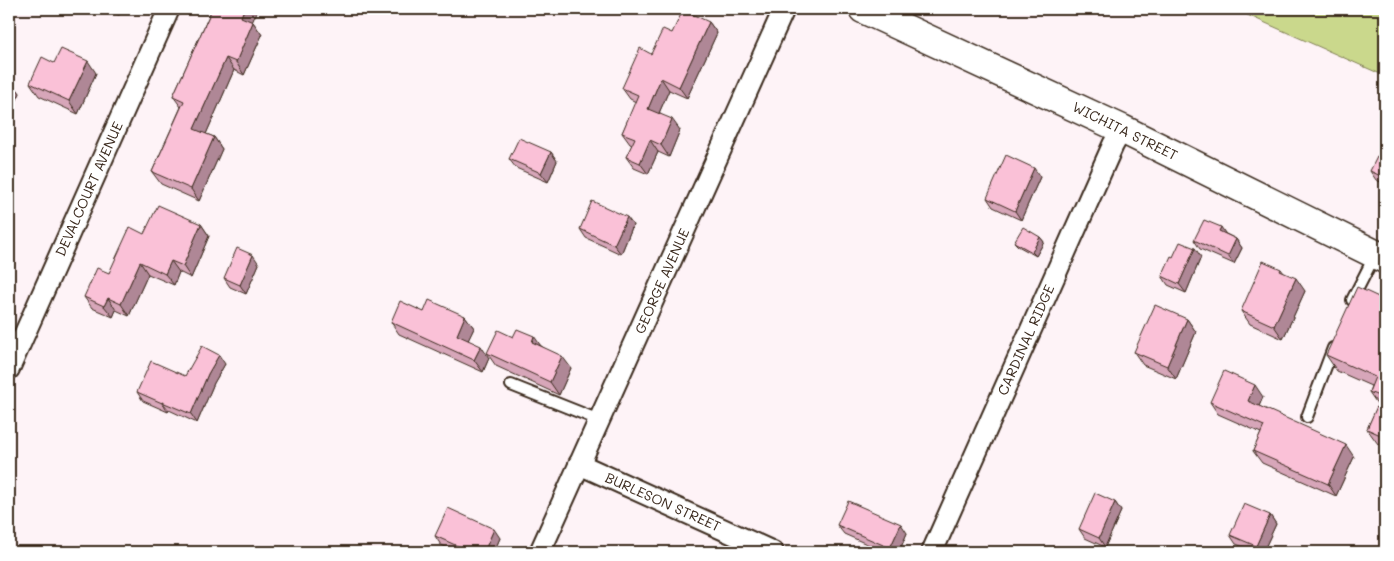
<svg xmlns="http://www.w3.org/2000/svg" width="1394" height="561" viewBox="0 0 1394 561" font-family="Mali,sans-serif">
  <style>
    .green { fill: #cad88c; stroke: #828155 }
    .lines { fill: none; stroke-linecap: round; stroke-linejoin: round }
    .service-casing { stroke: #3b2a1e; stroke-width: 14 }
    .minor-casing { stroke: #3b2a1e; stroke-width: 24 }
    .secondary-casing { stroke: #3b2a1e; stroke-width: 31 }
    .service { stroke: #fff; stroke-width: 10 }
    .minor { stroke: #fff; stroke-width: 20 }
    .secondary { stroke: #fff; stroke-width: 28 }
    .wall { fill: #d7a6b9; stroke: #3b2a1e }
    .shaded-wall { fill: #af8796; stroke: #3b2a1e }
    .building { fill: #fac1d7; stroke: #3b2a1e }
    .labels { text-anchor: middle; stroke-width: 5; stroke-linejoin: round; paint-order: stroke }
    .street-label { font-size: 14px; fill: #3b2a1e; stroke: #fff }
  </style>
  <rect width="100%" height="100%" fill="#fef3f7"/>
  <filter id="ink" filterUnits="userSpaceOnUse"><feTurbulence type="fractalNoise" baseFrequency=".02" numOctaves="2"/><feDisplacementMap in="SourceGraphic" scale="10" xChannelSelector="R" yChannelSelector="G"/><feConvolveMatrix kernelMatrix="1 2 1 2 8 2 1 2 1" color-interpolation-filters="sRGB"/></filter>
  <g filter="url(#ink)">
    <!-- green -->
    <polygon class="green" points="1234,9 1385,9 1385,76"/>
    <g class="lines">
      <defs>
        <g id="service">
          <polyline points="1352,300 1375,255"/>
          <polyline points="511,385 599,420"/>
          <polyline points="1307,417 1333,348"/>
        </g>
        <g id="minor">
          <polyline points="9,369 169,9"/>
          <polyline points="579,464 773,552"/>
          <polyline points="540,552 784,9"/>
          <polyline points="932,552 1113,145 1122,129"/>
        </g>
        <polyline id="secondary" points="863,9 1122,129 1385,259"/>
      </defs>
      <!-- service casing -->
      <use href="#service" class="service-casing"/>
      <!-- minor casing -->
      <use href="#minor" class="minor-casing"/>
      <!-- secondary casing -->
      <use href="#secondary" class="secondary-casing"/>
      <!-- service -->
      <use href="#service" class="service"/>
      <!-- minor -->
      <use href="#minor" class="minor"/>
      <!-- secondary -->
      <use href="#secondary" class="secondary"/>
    </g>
    <!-- wall -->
    <g class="wall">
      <polygon points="105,9 122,9 119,15"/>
      <polygon points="212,9 258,9 252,22 253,22 262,35 244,75 234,70 206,134 214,137 222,149 199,201 161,184 152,172 181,107 173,96"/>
      <polygon points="709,22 717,33 687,98 669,90 659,113 680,130 669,157 658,152 648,174 634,168 626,157 632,145 630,144 622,133 636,102 630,99 622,88 651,54 672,33"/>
      <polygon points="54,63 96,73 78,114 39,96 30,83"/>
      <polygon points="9,82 13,84 20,93 13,108 9,106"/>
      <polygon points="551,152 557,161 548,182 516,168 509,159"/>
      <polygon points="1385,158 1385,184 1376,180 1370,171"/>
      <polygon points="1040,177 1021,220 993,207 987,198"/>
      <polygon points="201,224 209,236 191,278 179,272 174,285 148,274 129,316 116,310 113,317 92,308 84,297 109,273 144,234"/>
      <polygon points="633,225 621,254 586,238 580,229"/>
      <polygon points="1226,234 1236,239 1242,248 1234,264 1200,249 1194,240"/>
      <polygon points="1040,237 1044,242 1036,256 1018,246 1014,242"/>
      <polygon points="1173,257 1201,257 1186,293 1168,285 1162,276"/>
      <polygon points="259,264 246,294 230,287 224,278"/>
      <polygon points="1281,269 1284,273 1305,291 1283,339 1250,324 1241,311"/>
      <polygon points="1385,300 1385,448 1378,444 1367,429 1378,405 1369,392 1371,386 1337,371 1326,355"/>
      <polygon points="424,312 465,316 474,328 468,340 489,358 483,372 399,334 391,322"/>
      <polygon points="1187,319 1196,332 1176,379 1143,365 1134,352"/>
      <polygon points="513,337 540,345 571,368 559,395 496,366 487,353"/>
      <polygon points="225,364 214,383 197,423 169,410 168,412 143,401 137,392 185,376"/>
      <polygon points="1263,397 1259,406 1354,457 1336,496 1262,463 1253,451 1261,433 1218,414 1210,402"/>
      <polygon points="1115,502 1121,511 1105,547 1085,538 1079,529"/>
      <polygon points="1270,515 1276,524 1263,552 1256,552 1236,544 1230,535"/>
      <polygon points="837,525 907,533 899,552 885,552 844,534"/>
      <polygon points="435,536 500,538 494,552 458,552 441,545"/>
    </g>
    <!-- shaded-wall -->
    <g class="shaded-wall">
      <polygon points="115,9 122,9 119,15"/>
      <polygon points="244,9 258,9 249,29 241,17"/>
      <polygon points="253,22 262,35 244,75 236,62"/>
      <polygon points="709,22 717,33 687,98 679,87"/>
      <polygon points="226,58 234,70 203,141 194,129"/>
      <polygon points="88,61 96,73 78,114 69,101"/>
      <polygon points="661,78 669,90 656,120 648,109"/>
      <polygon points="13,84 20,93 13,108 9,102 9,94"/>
      <polygon points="672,119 680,130 669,157 661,145"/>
      <polygon points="214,137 222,149 199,201 191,189"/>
      <polygon points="650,140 658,152 648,174 640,163"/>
      <polygon points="551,152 557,161 548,182 541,173"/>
      <polygon points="1034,168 1040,177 1021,220 1015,211"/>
      <polygon points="627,217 633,225 621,254 614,245"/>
      <polygon points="201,224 209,236 191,278 183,266"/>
      <polygon points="1221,227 1227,236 1219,231"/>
      <polygon points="1040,237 1044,242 1036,256 1032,252"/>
      <polygon points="1236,239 1242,248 1234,264 1228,256"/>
      <polygon points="1195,248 1201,257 1186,293 1179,284"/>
      <polygon points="253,255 259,264 246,294 240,285"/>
      <polygon points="171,261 179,272 174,285 165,274"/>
      <polygon points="140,262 148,274 129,316 121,304"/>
      <polygon points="1296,278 1305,291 1283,339 1274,326"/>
      <polygon points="108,298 116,310 113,317 104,306"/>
      <polygon points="465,316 474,328 465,347 457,335"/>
      <polygon points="1187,319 1196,332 1176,379 1167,366"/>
      <polygon points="534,336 543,349 532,342"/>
      <polygon points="481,346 489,358 483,372 474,360"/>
      <polygon points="219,355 225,364 214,383 197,423 191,414 208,374"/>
      <polygon points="562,356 571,368 559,395 550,382"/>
      <polygon points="1255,385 1263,397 1256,413 1248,401"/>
      <polygon points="162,402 169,410 168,412 162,403"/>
      <polygon points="1346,445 1354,457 1336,496 1328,484"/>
      <polygon points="1115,502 1121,511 1105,547 1099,538"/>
      <polygon points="1270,515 1276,524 1263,552 1260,552 1256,546"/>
      <polygon points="901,524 907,533 899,552 893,552 890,548"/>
      <polygon points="494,529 500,538 494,552 484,552"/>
    </g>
    <!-- building -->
    <g class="building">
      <polygon points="212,9 244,9 241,17 253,22 236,62 226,58 194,129 214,137 191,189 152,172 184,101 173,96"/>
      <polygon points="683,10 709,22 679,87 661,78 648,109 672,119 661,145 650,140 640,163 626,157 635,138 622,133 638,95 622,88 640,48 651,54 663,29 672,33"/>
      <polygon points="61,49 88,61 69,101 30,83 42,57 54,63"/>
      <polygon points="9,82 13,84 9,94"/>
      <polygon points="519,138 551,152 541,173 509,159"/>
      <polygon points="1006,155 1034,168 1015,211 987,198"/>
      <polygon points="1378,155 1385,158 1385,178 1370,171"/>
      <polygon points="592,201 627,217 614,245 580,229"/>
      <polygon points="158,205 201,224 183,266 171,261 165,274 140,262 121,304 108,298 104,306 84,297 97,268 109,273 130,227 144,234"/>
      <polygon points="1204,220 1221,227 1219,231 1236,239 1228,256 1194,240"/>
      <polygon points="1023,227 1040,237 1032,252 1014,242"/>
      <polygon points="1180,242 1195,248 1179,284 1162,276 1171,256 1173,257"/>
      <polygon points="237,248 253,255 240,285 224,278"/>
      <polygon points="1263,261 1281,269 1280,271 1296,278 1274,326 1241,311"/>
      <polygon points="1357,287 1385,300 1385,437 1367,429 1381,397 1369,392 1375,377 1326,355"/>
      <polygon points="429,300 465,316 457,335 481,346 474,360 391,322 400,301 424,312"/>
      <polygon points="1155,305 1187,319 1167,366 1134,352"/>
      <polygon points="517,329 534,336 532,342 562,356 550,382 487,353 498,330 513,337"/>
      <polygon points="202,346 219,355 208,374 191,414 162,402 162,403 137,392 151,361 185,376"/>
      <polygon points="1224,371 1255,385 1248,401 1346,445 1328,484 1253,451 1264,426 1210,402"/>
      <polygon points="1095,493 1115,502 1099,538 1079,529"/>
      <polygon points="848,501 901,524 890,548 837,525"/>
      <polygon points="1244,504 1270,515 1256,546 1230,535"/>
      <polygon points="448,508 494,529 484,552 471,552 435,536"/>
    </g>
  </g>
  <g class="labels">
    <!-- street labels -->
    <g class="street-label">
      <text transform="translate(1125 131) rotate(26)" y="5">WICHITA STREET</text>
      <text transform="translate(89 189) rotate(-66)" y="5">DEVALCOURT AVENUE</text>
      <text transform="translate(662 281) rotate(-66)" y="5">GEORGE AVENUE</text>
      <text transform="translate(1026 340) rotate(-66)" y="5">CARDINAL RIDGE</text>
      <text transform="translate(663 502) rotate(24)" y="5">BURLESON STREET</text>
    </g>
  </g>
  <!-- margin -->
  <rect width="1394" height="561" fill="none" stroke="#fff" stroke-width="30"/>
  <rect x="15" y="15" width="1364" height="531" fill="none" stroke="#3b2a1e" stroke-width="2" filter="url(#ink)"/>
</svg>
